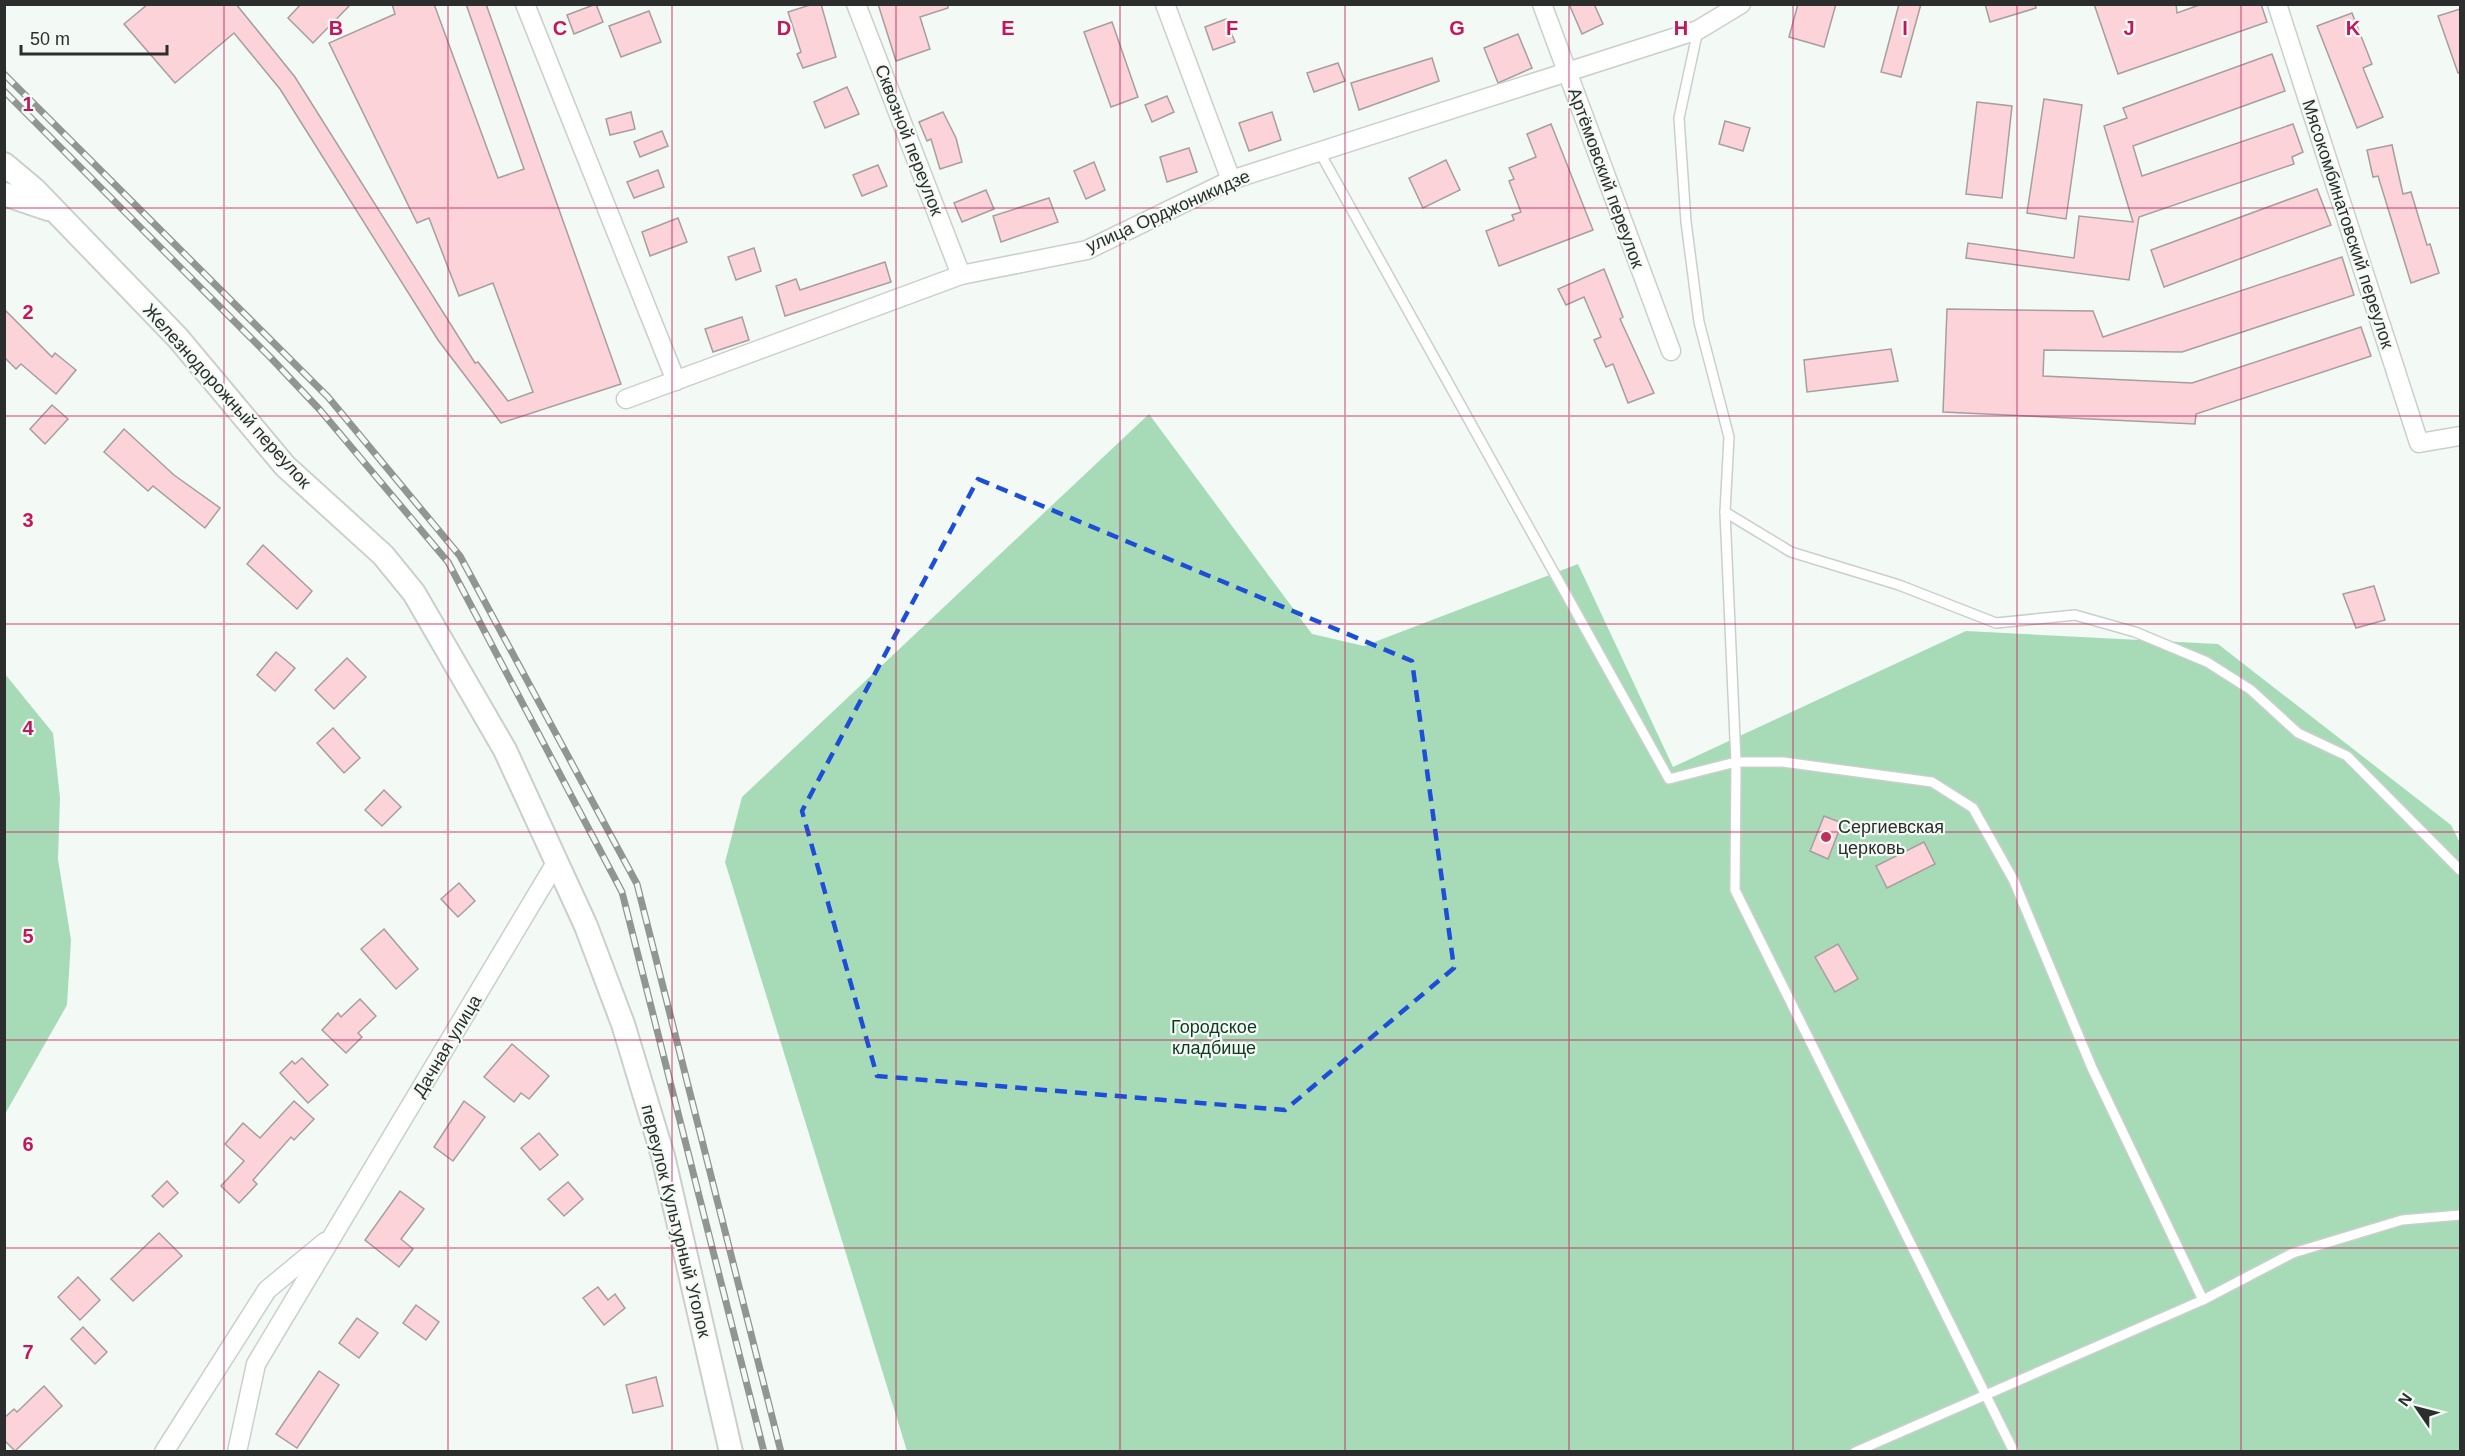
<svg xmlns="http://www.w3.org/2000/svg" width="2465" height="1456" viewBox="0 0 2465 1456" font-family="Arial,sans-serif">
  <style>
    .green { fill: #a7dbb7 }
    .building { fill: #fbd3d8; stroke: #a79e9f; stroke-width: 1.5 }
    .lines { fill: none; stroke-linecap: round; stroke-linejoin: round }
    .service-casing { stroke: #c9d0cb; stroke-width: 12 }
    .minor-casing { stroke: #c9d0cb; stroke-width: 21 }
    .tertiary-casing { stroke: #c9d0cb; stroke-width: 26 }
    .service { stroke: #fff; stroke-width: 9 }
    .minor { stroke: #fff; stroke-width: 18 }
    .tertiary { stroke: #fff; stroke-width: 22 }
    .rail-casing { stroke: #919693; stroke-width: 7 }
    .rail { stroke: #f3faf5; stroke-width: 4.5; stroke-dasharray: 14; stroke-linecap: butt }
    .marked { fill: none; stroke: #1d4ed8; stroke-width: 4.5; stroke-dasharray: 12 8; stroke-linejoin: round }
    .grid { fill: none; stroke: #c2185b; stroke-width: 1.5; stroke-opacity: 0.55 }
    .poi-dot { fill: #bf305a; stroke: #f3faf5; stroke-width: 2 }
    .labels { text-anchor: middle; stroke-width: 4.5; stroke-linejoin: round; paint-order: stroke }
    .street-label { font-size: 18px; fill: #2b2e2c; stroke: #f3faf5 }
    .poi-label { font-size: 18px; fill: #2b2e2c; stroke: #f3faf5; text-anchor: start }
    .park-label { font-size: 18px; fill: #0f3921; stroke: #f3faf5 }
    .grid-label { font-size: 20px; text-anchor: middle; font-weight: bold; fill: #c2185b; stroke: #f3faf5; stroke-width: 4.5; stroke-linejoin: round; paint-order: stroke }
  </style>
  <rect width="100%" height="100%" fill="#f3faf5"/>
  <!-- green -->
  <g class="green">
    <polygon points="1149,414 1312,634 1364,646 1578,564 1673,767 1966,631 2218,644 2451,825 2460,843 2460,1451 907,1451 725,862 742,797"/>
    <polygon points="5,674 53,733 60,798 58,859 71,940 67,1005 5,1114"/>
  </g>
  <!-- building -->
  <g class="building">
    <polygon points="148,4 236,4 295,77 475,363 478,362 508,401 533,392 493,283 459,296 429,218 417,223 329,43 395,14 392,4 434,4 498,178 524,169 466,4 486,4 621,384 501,423 438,340 280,89 234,33 175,83 124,24"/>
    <polygon points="301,4 351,4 313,43 288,18"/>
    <polygon points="596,4 603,22 574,34 567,15"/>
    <polygon points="813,4 821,4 836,57 803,68 797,54 801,52 788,12"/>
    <polygon points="878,4 948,4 948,8 920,17 930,49 896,61"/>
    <polygon points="1569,4 1594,4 1603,24 1582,34"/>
    <polygon points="1798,4 1836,4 1824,47 1789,37"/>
    <polygon points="1899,4 1921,4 1901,77 1881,72"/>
    <polygon points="1985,4 2035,4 2036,8 1990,22"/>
    <polygon points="2094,4 2176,4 2177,13 2202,4 2261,4 2267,22 2118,74"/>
    <polygon points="2460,9 2460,72 2458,73 2438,16"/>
    <polygon points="649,11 661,42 621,57 609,26"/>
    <polygon points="2352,13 2372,64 2363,68 2383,117 2357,128 2317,26"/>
    <polygon points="1226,19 1235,42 1213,50 1205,27"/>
    <polygon points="1112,22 1138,97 1111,107 1084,32"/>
    <polygon points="1518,34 1532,68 1498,83 1484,48"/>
    <polygon points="2272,54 2285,91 2133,146 2142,176 2293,124 2303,152 2292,157 2294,164 2139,217 2129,280 1966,258 1968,243 2074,258 2079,216 2133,222 2104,126 2127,118 2123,108"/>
    <polygon points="1432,58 1439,81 1359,110 1351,83"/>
    <polygon points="1338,63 1345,81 1314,92 1307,73"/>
    <polygon points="847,87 859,114 825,128 814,102"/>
    <polygon points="1167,96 1174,112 1152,122 1145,105"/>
    <polygon points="2044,99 2082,105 2066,219 2027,213"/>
    <polygon points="1977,102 2012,106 2002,198 1966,194"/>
    <polygon points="631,112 635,129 610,135 606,119"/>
    <polygon points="943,112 956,138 962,162 940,169 931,139 927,141 919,122"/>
    <polygon points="1272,112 1281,140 1249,151 1239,123"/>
    <polygon points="1725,121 1750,128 1743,151 1719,144"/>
    <polygon points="1551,124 1593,230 1499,266 1486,231 1514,220 1512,215 1521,212 1509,181 1514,179 1509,168 1536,157 1527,134"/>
    <polygon points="662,131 668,146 640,157 634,142"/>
    <polygon points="2392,145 2403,194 2411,192 2427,245 2430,244 2439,273 2411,283 2378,176 2373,177 2367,150"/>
    <polygon points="1189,148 1197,172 1167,182 1160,157"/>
    <polygon points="1446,160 1460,190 1423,208 1409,178"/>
    <polygon points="1094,162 1105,190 1086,199 1074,171"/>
    <polygon points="878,165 887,186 862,196 853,175"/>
    <polygon points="658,170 664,187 634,198 627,182"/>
    <polygon points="2317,189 2331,225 2164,287 2151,250"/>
    <polygon points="986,190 994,209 962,222 954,203"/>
    <polygon points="1049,198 1058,222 1001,242 993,216"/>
    <polygon points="678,218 687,242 650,256 642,232"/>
    <polygon points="754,248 761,271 736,280 728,257"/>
    <polygon points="2342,257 2354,295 2182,352 2044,350 2043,376 2192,383 2361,327 2371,356 2196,414 2195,424 1943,412 1947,309 2093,311 2103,337"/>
    <polygon points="885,262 891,282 785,316 776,286 796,279 800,290"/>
    <polygon points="1604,269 1623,317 1620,319 1654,393 1628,403 1613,364 1606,367 1594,340 1601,337 1584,297 1566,305 1558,289"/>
    <polygon points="4,309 52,357 55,353 76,370 56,394 21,364 16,369 4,357"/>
    <polygon points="742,317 749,340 713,352 705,329"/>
    <polygon points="1891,349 1898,381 1807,392 1804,360"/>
    <polygon points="52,405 68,419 45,444 30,429"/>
    <polygon points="124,429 174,475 220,508 205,528 153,486 148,491 104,452"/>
    <polygon points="263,545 312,591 297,609 247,564"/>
    <polygon points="2374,586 2385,620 2356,628 2343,594"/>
    <polygon points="276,652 295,668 275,691 257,675"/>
    <polygon points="347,658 366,677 334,709 315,690"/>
    <polygon points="333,728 360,758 344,773 317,743"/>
    <polygon points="384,790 401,807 382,826 365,810"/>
    <polygon points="1824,816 1842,823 1828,859 1810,851"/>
    <polygon points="1924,842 1935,864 1887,888 1876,866"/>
    <polygon points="459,883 475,901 458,917 441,899"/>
    <polygon points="384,929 418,969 396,989 361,949"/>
    <polygon points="1838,944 1858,979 1835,992 1815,957"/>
    <polygon points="360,999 376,1016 358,1033 362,1037 346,1053 322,1030 338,1013 341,1017"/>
    <polygon points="512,1044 549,1076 529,1099 521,1093 514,1102 484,1077"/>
    <polygon points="302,1058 328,1085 308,1103 280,1073 292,1061 295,1064"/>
    <polygon points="294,1101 314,1119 294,1140 291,1137 253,1180 257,1184 239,1203 221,1186 244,1161 225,1144 243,1123 260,1138"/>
    <polygon points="464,1101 485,1117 453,1161 434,1147"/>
    <polygon points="539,1133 558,1155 540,1170 521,1148"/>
    <polygon points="167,1181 178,1193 163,1207 152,1196"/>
    <polygon points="568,1182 583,1199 564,1216 548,1199"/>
    <polygon points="400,1191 424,1209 401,1239 413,1249 399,1267 365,1240"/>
    <polygon points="159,1233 182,1256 133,1301 111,1279"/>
    <polygon points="78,1277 100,1300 80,1320 58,1297"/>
    <polygon points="598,1287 608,1300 615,1294 625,1308 604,1325 583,1298"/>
    <polygon points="416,1305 439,1322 426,1340 403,1323"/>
    <polygon points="357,1318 378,1333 359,1358 339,1343"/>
    <polygon points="83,1327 107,1352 95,1364 71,1339"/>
    <polygon points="319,1371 339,1385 297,1448 276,1434"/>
    <polygon points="656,1377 663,1406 633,1413 626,1385"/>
    <polygon points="44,1386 62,1406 15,1451 4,1440 4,1418 14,1409 17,1412"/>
  </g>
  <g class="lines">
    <defs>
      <g id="service">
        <polyline points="1698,30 1679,118 1686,222 1699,322 1729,437 1725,512 1736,762 1735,890 2014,1452"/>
        <polyline points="1319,151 1669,779 1736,762 1783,762 1932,782 1973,808 2014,881 2092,1068 2203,1300"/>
        <polyline points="1725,512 1791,552 1899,585 1996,623 2075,615 2135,632 2207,662 2251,690 2298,733 2347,756 2460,870"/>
        <polyline points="1855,1452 2203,1300 2293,1253 2402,1220 2460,1215"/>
      </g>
      <g id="minor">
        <polyline points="525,4 676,381"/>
        <polyline points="856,4 961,275"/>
        <polyline points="1165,4 1231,180"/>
        <polyline points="1542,4 1671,351"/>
        <polyline points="2277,4 2419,443 2460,436"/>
        <polyline points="626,399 961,275 1087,250 1231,180 1698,30 1741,4"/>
        <polyline points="164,1452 267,1290 325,1242"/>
        <polyline points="237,1452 256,1364 557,861"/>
      </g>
      <g id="tertiary">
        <polyline points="4,164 35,190 178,338 285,466 383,555 414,593 505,750 586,926 623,1024 663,1156 731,1452"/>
        <polyline points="4,194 48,209"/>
      </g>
    </defs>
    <!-- service casing -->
    <use href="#service" class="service-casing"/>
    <!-- minor casing -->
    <use href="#minor" class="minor-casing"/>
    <!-- tertiary casing -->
    <use href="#tertiary" class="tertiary-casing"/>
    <!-- service -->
    <use href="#service" class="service"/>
    <!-- minor -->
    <use href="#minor" class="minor"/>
    <!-- tertiary -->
    <use href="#tertiary" class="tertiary"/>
    <defs>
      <g id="rail">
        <polyline points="4,74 328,397 460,556 637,884 781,1452"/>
        <polyline points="4,91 271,358 320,410 448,562 622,892 764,1452"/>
      </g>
    </defs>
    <!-- rail casing -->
    <use href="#rail" class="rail-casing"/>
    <!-- rail -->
    <use href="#rail" class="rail"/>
  </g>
  <!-- marked area -->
  <path class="marked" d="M978 479 1412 661 1454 968 1285 1110 877 1076 802 811Z"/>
  <!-- grid -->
  <path class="grid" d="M224 4V1452M448 4V1452M672 4V1452M896 4V1452M1120 4V1452M1345 4V1452M1569 4V1452M1793 4V1452M2017 4V1452M2241 4V1452M4 208H2460M4 416H2460M4 624H2460M4 832H2460M4 1040H2460M4 1248H2460"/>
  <!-- markers -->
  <circle class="poi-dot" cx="1826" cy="837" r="6"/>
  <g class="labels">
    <!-- street labels -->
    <g class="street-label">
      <text transform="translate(909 140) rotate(69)" y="6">Сквозной переулок</text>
      <text transform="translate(1606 178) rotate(70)" y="6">Артёмовский переулок</text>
      <text transform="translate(1168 211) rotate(-24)" y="6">улица Орджоникидзе</text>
      <text transform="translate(2348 224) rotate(72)" y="6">Мясокомбинатовский переулок</text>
      <text transform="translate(227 396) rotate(48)" y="6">Железнодорожный переулок</text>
      <text transform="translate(447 1046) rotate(-59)" y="6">Дачная улица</text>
      <text transform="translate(676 1221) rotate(76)" y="6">переулок Культурный Уголок</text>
    </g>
    <!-- poi labels -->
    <g class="poi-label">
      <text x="1838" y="833">Сергиевская<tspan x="1838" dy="21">церковь</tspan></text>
    </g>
    <!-- park labels -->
    <g class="park-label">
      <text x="1214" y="1033">Городское<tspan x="1214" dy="21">кладбище</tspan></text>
    </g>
  </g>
  <g class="grid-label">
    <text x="336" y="35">B</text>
    <text x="560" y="35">C</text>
    <text x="784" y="35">D</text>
    <text x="1008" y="35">E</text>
    <text x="1232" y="35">F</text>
    <text x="1457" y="35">G</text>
    <text x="1681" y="35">H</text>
    <text x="1905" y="35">I</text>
    <text x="2129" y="35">J</text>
    <text x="2353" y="35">K</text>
    <text x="28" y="111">1</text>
    <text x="28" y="319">2</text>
    <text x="28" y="527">3</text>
    <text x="28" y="735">4</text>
    <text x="28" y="943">5</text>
    <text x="28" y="1151">6</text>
    <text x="28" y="1359">7</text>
  </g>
  <!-- border -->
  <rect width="2465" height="1456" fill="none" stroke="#2b2e2c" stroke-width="12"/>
  <!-- north arrow -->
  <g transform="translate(2417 1408) rotate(305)" stroke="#f3faf5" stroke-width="4.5" paint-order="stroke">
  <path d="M0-4.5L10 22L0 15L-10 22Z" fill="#2b2e2c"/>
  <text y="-9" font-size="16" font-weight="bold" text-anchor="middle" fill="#2b2e2c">N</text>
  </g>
  <!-- scale -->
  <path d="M21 45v9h146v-9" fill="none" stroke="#2b2e2c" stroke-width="3"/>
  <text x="30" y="45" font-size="18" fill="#2b2e2c" stroke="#f3faf5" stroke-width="4.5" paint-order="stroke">50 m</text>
</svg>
